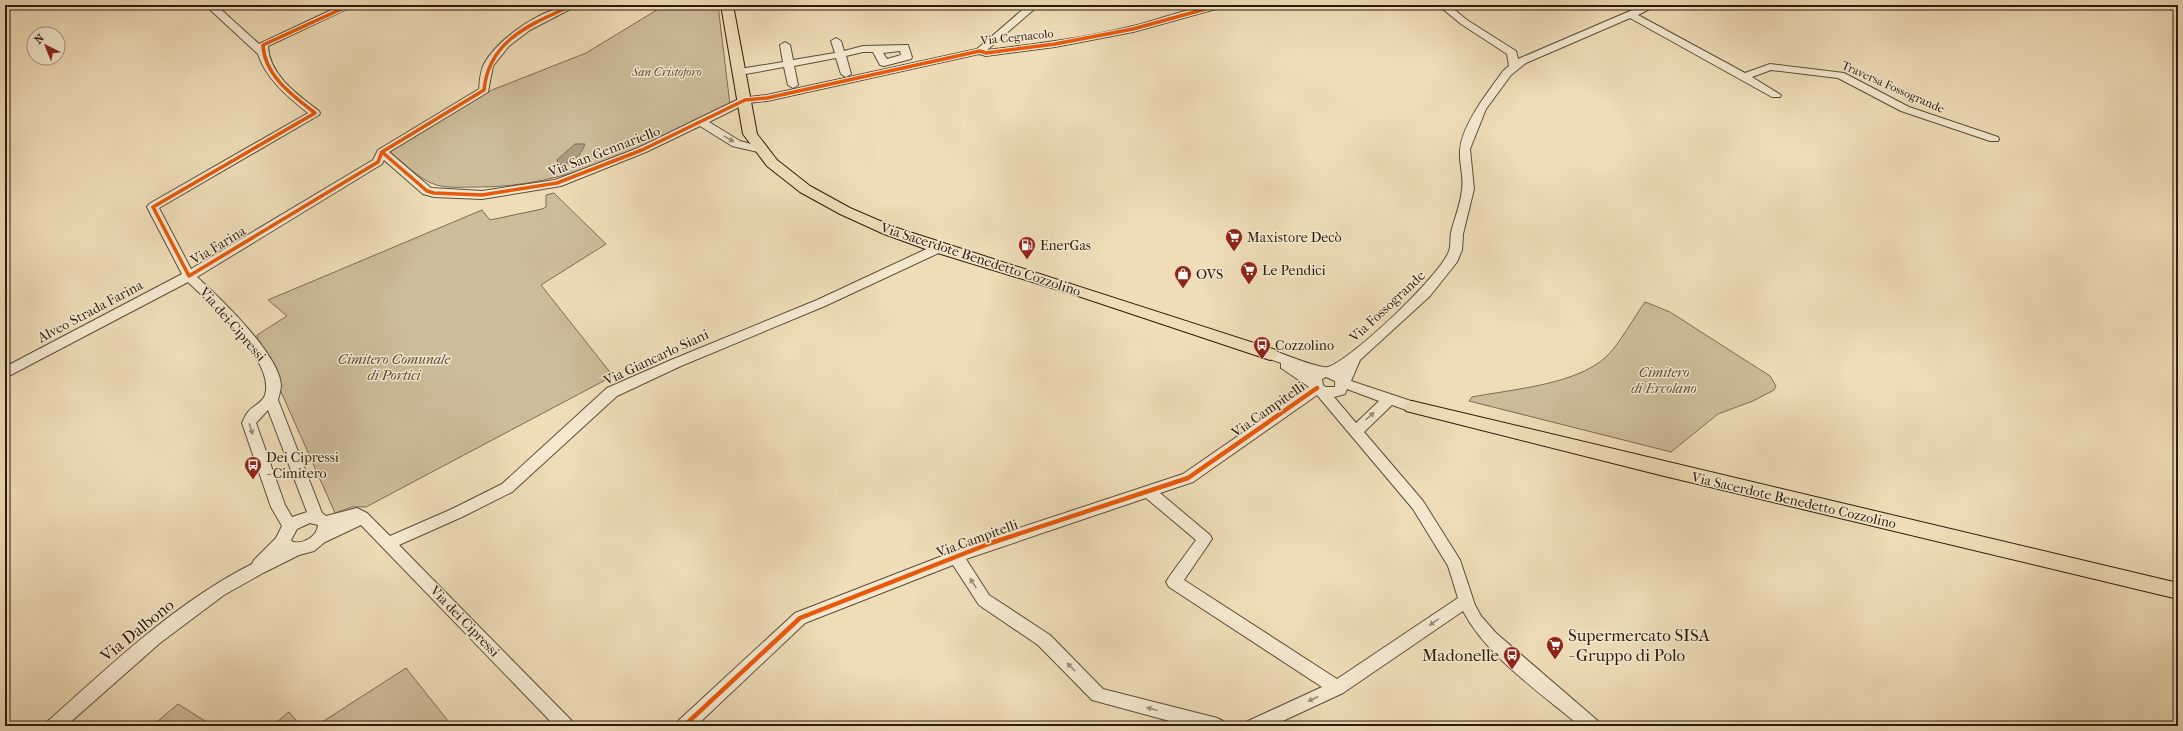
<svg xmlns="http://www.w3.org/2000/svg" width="2183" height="731" viewBox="0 0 2183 731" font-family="'IM FELL French Canon',serif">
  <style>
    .green { fill: #cdbc9a; stroke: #7c6c54 }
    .water { fill: #ac9b7e; stroke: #796851 }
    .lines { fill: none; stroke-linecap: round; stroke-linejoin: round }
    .minor-casing { stroke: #5c4c38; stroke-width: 2 }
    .major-casing { stroke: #2c1b0e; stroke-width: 2 }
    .minor { fill: #f4e9d0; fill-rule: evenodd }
    .major { fill: #eeddb7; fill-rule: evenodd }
    .cycleway-far1-casing { stroke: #f4e9d0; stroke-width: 5.5 }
    .cycleway-casing { stroke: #f4e9d0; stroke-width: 7 }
    .cycleway-far1 { stroke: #e8590c; stroke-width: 3.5 }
    .cycleway { stroke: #e8590c; stroke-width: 4.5 }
    .oneway { fill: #9a8c79 }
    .labels { text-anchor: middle; stroke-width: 3; stroke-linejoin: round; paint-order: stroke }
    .far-street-label { font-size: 12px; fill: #2c1b0e; stroke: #f4e9d0 }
    .far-park-label { font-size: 12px; font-style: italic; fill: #5c4b38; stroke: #f4e9d0 }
    .street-label { font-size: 14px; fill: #2c1b0e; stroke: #f4e9d0 }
    .poi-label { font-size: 14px; fill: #2c1b0e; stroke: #f4e9d0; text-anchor: start }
    .park-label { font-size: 14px; font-style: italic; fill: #5c4b38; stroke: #f4e9d0 }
    .near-street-label { font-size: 17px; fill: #2c1b0e; stroke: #f4e9d0 }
    .near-poi-label { font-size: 17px; fill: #2c1b0e; stroke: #f4e9d0; text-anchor: start }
  </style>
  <rect width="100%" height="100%" fill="#eeddb7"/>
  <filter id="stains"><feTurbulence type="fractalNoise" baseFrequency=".005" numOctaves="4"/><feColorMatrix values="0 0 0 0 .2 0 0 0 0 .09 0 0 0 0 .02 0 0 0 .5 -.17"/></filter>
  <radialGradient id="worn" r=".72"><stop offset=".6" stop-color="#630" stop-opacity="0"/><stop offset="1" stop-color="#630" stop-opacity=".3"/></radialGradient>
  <!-- green -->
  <g class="green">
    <path d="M665 5H718L730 105C648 144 569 188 476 187 461 187 445 189 431 183 419 178 401 161 390 152L479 97 492 90 586 53Z"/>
    <polygon points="554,193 606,244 541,285 613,376 366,507 352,507 335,513 258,340 257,335 287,316 268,300 482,210 490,220 542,209 546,207 546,195"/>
    <path d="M1645 302 1670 312 1770 376 1776 386 1774 390 1753 401 1718 414 1671 452 1469 401 1472 397C1513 389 1575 385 1606 357 1619 345 1634 317 1645 302Z"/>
    <polygon points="406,668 452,726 316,726"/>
    <polygon points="178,704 213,726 152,726"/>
    <polygon points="289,712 301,726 272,726"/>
  </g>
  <!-- water -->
  <path class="water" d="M575 144H585C580 157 573 163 559 165L557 160Z"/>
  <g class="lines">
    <defs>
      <g id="minor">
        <path d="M205 5H216L259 44 342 5H355L268 46C269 75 298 95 319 111L320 113 319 115 159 208 191 269 373 160 378 150 479 89C480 80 480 72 484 64 499 37 546 5 578 5L530 30 509 46 493 66 488 92 389 152 431 188 482 191 555 180 638 148 741 98 767 95 977 49 1028 5H1039L987 50C1036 44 1085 38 1133 26 1163 19 1193 5 1225 5L1223 7 1133 32 1055 47 986 56 979 54 767 101 747 103 709 122 740 141 762 147 763 149 758 152 732 146 700 126 646 152 561 186 482 199 434 197 423 194 384 160 382 164 197 277C220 298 279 354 281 385 281 390 279 395 278 400L322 513 326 516 357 508 367 513 390 536 452 509 502 484 607 388 671 360 817 300 935 245H943L945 248 943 251 825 306 681 366 617 396 512 492 462 517 399 545 572 721 574 726H555L361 525 325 542 314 551 299 555 263 573 224 595 160 643 66 726H46L48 721C112 664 175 603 252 564L254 560 276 538 282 526 271 507 242 423C244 419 245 415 248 412 253 406 263 402 265 395 276 362 210 303 188 282L5 378V367L182 274 147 207 149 204 308 113C288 97 266 79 258 54ZM268 410 307 512 292 517 285 505 256 423ZM310 523 318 525C317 537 303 544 293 542L291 540 297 529Z"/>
        <path d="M1438 5H1449L1467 20 1516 51 1518 59 1644 5H1657L1638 15 1745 73 1770 64 1844 73 1909 107 1998 137 1999 139 1998 141H1990L1901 111 1838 78 1771 70 1752 77 1781 95 1780 97H1772L1630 18 1526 63 1511 75 1486 109 1470 149 1474 189 1463 234 1462 250 1457 262 1430 296 1360 360 1351 381 1417 403 1419 407 1417 411 1412 412 1392 405 1364 432 1423 501 1460 560 1475 605 1481 616 1496 633 1598 721 1600 726H1580C1541 693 1487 657 1463 611L1343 693 1272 726H1246L1248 721 1322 687 1169 587 1166 582 1169 577 1196 540 1146 498 966 559 989 595 1050 635 1103 689 1217 718 1223 721 1225 726H1188L1092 700 1038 645 979 605 953 565 805 623 696 726H676L678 721 795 613 986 539 1183 474 1309 387 1281 368V363L1265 357 1264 354 1265 351 1270 349C1281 353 1319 369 1328 367 1350 361 1442 274 1449 251 1451 246 1450 239 1451 233 1454 219 1461 204 1462 189 1464 176 1459 163 1460 150 1462 124 1489 91 1503 71L1509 66 1507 54 1461 24ZM1326 377 1335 381V387H1326L1323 385 1322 379ZM1347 389 1379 401 1356 423 1334 397 1345 394ZM1317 395 1413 509 1448 566 1458 598 1337 679 1184 580 1212 539 1210 535 1160 493 1193 482Z"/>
        <path d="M836 38 841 41 844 51 863 46 908 45 912 57 911 59 884 66 880 65 873 52H863L846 56 851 74 846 77 841 74 836 58 794 66 798 85 793 88 788 85 784 67 740 75 735 72 740 69 783 62 780 45 785 42 790 45 793 60 835 53 831 41ZM900 51 901 55 887 59 883 53Z"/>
      </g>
      <g id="major">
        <polygon points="721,5 733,5 757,134 777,160 810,186 850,208 894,227 1276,350 1278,354 1276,358 1270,360 1081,297 931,251 884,234 840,214 800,192 767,166 743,134"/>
        <polygon points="1412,401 2178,583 2178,599 1660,475 1406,411 1404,407 1406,403"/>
      </g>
    </defs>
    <!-- minor casing -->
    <use href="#minor" class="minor-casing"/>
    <!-- major casing -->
    <use href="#major" class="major-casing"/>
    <!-- minor -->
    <use href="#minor" class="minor"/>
    <!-- major -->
    <use href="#major" class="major"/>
    <defs>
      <g id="cycleway-far1">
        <path d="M350 5 263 45C264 75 293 96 315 113L153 207 189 276 378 162 382 152 484 90C489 39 532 24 573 5"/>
        <polyline points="382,152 427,191 434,193 482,195 557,183 642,150 745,100 767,98 980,51 986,53 1055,44 1133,29 1220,5"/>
      </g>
      <polyline id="cycleway" points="684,726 800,618 991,543 1188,478 1317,388"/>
    </defs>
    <!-- cycleway-far1 casing -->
    <use href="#cycleway-far1" class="cycleway-far1-casing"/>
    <!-- cycleway casing -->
    <use href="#cycleway" class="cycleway-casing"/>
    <!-- cycleway-far1 -->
    <use href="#cycleway-far1" class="cycleway-far1"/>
    <!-- cycleway -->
    <use href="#cycleway" class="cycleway"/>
  </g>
  <!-- one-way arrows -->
  <defs><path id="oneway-solid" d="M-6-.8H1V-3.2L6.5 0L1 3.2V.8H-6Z"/></defs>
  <g class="oneway">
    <use href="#oneway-solid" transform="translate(729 139) rotate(31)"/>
    <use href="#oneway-solid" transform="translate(1370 416) rotate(-42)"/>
    <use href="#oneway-solid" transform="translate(251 429) rotate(72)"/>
    <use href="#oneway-solid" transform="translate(973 583) rotate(-123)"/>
    <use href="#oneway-solid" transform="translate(1434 622) rotate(146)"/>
    <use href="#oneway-solid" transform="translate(1071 667) rotate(-135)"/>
    <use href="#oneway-solid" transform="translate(1313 699) rotate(155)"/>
    <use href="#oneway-solid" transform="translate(1152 709) rotate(-165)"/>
  </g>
  <!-- icons -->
  <defs>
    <symbol id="supermarket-pin" viewBox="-11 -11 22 30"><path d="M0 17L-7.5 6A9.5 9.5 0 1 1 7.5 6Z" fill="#8f2418" stroke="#f4e9d0"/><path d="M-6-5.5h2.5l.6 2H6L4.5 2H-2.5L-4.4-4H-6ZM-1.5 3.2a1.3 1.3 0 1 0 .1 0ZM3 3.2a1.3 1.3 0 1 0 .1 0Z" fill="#fff"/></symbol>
    <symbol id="fuel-pin" viewBox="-11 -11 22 30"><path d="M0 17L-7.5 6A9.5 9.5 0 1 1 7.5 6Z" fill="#8f2418" stroke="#f4e9d0"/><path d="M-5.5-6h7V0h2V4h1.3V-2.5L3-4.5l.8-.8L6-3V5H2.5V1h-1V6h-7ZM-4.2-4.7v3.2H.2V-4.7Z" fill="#fff"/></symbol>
    <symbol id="shop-pin" viewBox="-11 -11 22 30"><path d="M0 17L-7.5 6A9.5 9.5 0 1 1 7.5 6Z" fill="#8f2418" stroke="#f4e9d0"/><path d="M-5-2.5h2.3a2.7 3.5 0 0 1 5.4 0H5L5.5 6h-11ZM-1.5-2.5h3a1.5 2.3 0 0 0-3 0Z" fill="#fff"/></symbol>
    <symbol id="bus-pin" viewBox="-11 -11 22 30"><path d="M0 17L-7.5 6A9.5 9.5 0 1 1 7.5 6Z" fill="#8f2418" stroke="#f4e9d0"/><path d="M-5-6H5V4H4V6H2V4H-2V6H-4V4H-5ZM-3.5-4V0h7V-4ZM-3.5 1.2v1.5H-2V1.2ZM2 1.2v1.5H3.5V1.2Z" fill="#fff"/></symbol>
  </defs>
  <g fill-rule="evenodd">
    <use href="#supermarket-pin" x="1224" y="227" width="20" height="27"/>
    <use href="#fuel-pin" x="1017" y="235" width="20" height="27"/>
    <use href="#supermarket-pin" x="1239" y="260" width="20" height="27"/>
    <use href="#shop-pin" x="1173" y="264" width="20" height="27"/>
    <use href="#bus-pin" x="1252" y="335" width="20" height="27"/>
    <use href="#bus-pin" x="243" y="455" width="20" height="27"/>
    <use href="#supermarket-pin" x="1545" y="635" width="20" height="27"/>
    <use href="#bus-pin" x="1502" y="645" width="20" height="27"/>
  </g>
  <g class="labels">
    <!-- far-street labels -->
    <g class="far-street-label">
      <text transform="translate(1017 37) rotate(-6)" y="4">Via Cegnacolo</text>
      <text transform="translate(1893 87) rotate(24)" y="4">Traversa Fossogrande</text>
    </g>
    <!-- far-park labels -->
    <g class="far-park-label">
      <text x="667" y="76">San Cristoforo</text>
    </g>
    <!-- street labels -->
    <g class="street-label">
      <text transform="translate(604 151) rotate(-21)" y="5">Via San Gennariello</text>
      <text transform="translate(218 245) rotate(-31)" y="5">Via Farina</text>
      <text transform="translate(981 259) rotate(18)" y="5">Via Sacerdote Benedetto Cozzolino</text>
      <text transform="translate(1387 306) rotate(-43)" y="5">Via Fossogrande</text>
      <text transform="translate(90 311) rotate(-28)" y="5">Alveo Strada Farina</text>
      <text transform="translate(233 324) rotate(49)" y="5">Via dei Cipressi</text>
      <text transform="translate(656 357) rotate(-25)" y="5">Via Giancarlo Siani</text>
      <text transform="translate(1268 409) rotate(-35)" y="5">Via Campitelli</text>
      <text transform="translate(1794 500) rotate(13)" y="5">Via Sacerdote Benedetto Cozzolino</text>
      <text transform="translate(977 538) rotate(-20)" y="5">Via Campitelli</text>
      <text transform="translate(465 621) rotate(46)" y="5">Via dei Cipressi</text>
    </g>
    <!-- poi labels -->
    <g class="poi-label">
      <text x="1247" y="242">Maxistore Decò</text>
      <text x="1040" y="250">EnerGas</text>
      <text x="1262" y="275">Le Pendici</text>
      <text x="1196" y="279">OVS</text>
      <text x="1275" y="350">Cozzolino</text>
      <text x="266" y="462">Dei Cipressi<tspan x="266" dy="16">- Cimitero</tspan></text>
    </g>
    <!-- park labels -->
    <g class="park-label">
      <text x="394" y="364">Cimitero Comunale<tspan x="394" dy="16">di Portici</tspan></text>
      <text x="1664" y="377">Cimitero<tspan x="1664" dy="16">di Ercolano</tspan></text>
    </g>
    <!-- near-street labels -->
    <g class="near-street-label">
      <text transform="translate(137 630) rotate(-39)" y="6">Via Dalbono</text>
    </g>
    <!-- near-poi labels -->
    <g class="near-poi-label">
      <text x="1568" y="641">Supermercato SISA<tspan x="1568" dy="20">- Gruppo di Polo</tspan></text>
      <text x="1499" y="661" text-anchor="end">Madonelle</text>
    </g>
  </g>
  <!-- margin -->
  <rect width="2183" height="731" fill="none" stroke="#eeddb7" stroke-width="20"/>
  <rect x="6" y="6" width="2171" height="719" fill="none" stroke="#2c1b0e" stroke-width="2"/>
  <rect x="10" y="10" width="2163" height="711" fill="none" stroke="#2c1b0e"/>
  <!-- north arrow -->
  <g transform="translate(46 46) rotate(317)"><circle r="19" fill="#f4e9d0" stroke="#a49782"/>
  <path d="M0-3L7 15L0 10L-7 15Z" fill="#8f2418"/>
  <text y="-6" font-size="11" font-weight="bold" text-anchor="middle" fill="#2c1b0e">N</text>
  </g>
  <rect width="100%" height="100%" filter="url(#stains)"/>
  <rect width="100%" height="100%" fill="url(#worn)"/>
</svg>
